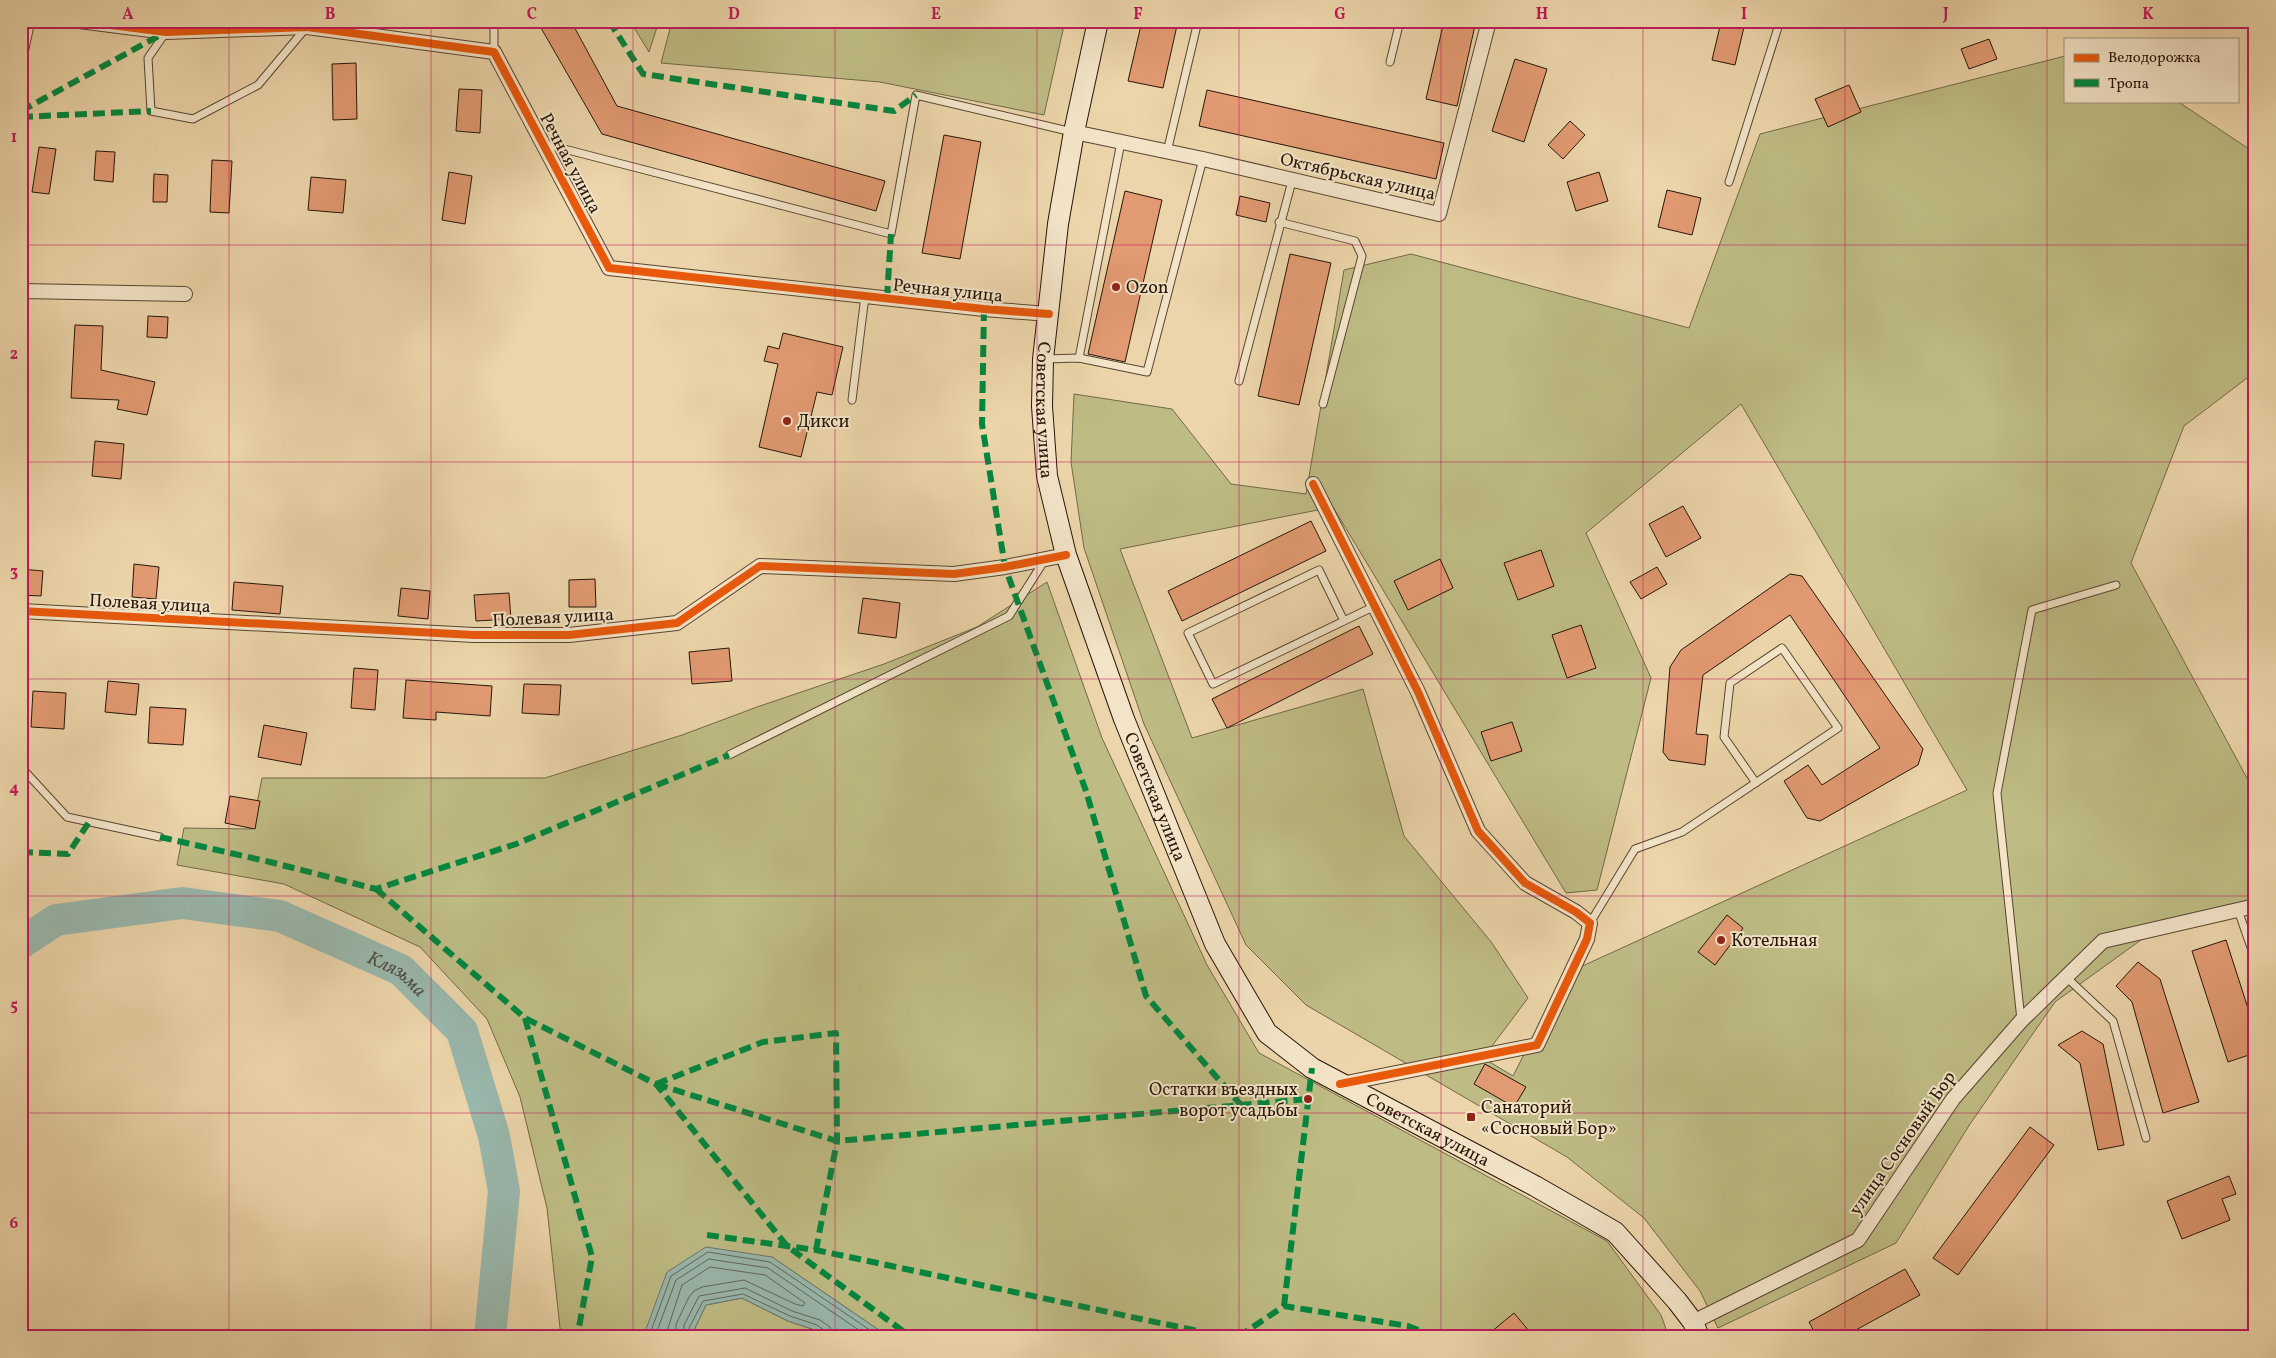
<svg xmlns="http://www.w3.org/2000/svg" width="2276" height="1358" viewBox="0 0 2276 1358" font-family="Vollkorn,serif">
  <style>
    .green { fill: #bebb84; stroke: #726846; fill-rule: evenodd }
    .water { fill: #99b8ad; stroke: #6b776b }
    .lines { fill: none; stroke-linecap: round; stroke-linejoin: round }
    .shore { stroke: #60675a; stroke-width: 1 }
    .river { stroke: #99b8ad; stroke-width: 32 }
    .building { fill: #e29a72; stroke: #261608 }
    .lane-casing { stroke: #584630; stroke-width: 9 }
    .street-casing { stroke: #584630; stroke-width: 16 }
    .secondary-casing { stroke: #261608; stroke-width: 22 }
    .lane { stroke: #f3e4c8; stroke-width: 7 }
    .street { stroke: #f3e4c8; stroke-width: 14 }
    .secondary { stroke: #f3e4c8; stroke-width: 20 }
    .quiet { stroke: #00873e; stroke-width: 6; stroke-dasharray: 12 6; stroke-linecap: butt }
    .cycleway-casing { stroke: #f3e4c8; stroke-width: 11 }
    .cycleway { stroke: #e8590c; stroke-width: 8 }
    .grid { fill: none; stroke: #c2185b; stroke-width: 1; stroke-opacity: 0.55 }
    .poi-dot { fill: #8f2418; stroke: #f3e4c8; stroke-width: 2 }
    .labels { text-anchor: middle; stroke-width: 4; stroke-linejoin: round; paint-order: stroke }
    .street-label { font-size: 18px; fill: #261608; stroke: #f3e4c8 }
    .poi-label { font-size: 18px; fill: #261608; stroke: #f3e4c8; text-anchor: start }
    .water-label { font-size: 19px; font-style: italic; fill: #4e4f42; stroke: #f3e4c8 }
    .neatline { fill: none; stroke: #c2185b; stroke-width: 2 }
    .grid-label { font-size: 16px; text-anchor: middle; font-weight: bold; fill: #c2185b }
  </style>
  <rect width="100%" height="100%" fill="#ecd5aa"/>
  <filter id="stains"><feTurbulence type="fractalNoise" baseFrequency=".004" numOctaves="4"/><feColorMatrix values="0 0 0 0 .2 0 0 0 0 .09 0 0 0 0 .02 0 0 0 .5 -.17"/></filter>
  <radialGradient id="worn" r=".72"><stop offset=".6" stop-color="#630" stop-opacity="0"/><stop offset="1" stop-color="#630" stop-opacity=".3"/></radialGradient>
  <!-- green -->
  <g class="green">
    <polygon points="630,21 659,21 649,52"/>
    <polygon points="672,21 1065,21 1044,115 880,82 661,63"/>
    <path d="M2065 56V101H2177L2255 153V372L2184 426 2131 563 2255 793V901L2159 927 2055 1002 1970 1124 1896 1243 1718 1328 1700 1291 1644 1218 1567 1157 1306 1005 1246 945 1144 724 1084 548 1071 462 1074 394 1172 409 1231 484 1306 494 1344 270 1411 254 1689 328 1760 134ZM1741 404 1967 790 1565 974 1513 1076 1483 1058 1528 998 1492 943 1404 836 1363 689 1192 738 1120 549 1333 507 1566 893 1597 890 1651 678 1586 533Z"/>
    <polygon points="1047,582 1102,738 1207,965 1259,1053 1607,1241 1661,1315 1669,1337 889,1337 772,1257 645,1332 647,1337 561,1337 547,1208 520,1097 487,1019 420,947 284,884 177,865 184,828 252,829 262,778 545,778 682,735 757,707 884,664 977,627"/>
    <polygon points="742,1298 788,1321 815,1330 825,1337 695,1337 694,1330 706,1305"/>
  </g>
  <!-- water -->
  <polygon class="water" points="706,1247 772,1257 889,1337 825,1337 815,1330 788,1321 742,1298 706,1305 694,1330 695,1337 647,1337 645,1332 667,1272"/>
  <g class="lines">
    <!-- shore -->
    <g class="shore">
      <polyline points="651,1337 651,1331 671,1276 708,1252 770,1262 880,1337"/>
      <polyline points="658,1337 657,1331 676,1280 709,1259 768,1268 869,1337"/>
      <polyline points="665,1337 682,1285 710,1267 765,1275 805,1303 803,1306 795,1304 744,1280 702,1287 694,1291 689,1297 676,1324 676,1337"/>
      <polyline points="684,1337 684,1325 699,1296 745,1288 792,1311 820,1320 830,1327 833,1337"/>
      <polyline points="690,1337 689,1328 703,1301 743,1294 790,1316 817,1325 825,1331 827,1337"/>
    </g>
    <!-- river -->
    <path class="river" id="s1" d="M21 943 56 920 182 903 280 916 401 970 462 1031 494 1136 504 1191 490 1337"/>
  </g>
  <!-- building -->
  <g class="building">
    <polygon points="537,21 571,21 617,106 885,181 876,211 602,134"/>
    <polygon points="1142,21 1178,21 1163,88 1128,81"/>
    <polygon points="1444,21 1476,21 1457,106 1426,99"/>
    <polygon points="1721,22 1744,27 1735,65 1712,60"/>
    <polygon points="1989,39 1997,59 1969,69 1961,49"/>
    <polygon points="1515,59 1547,69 1524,142 1492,131"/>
    <polygon points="356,63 357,119 333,120 332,64"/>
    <polygon points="1849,85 1861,112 1828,127 1815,99"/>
    <polygon points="459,89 482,90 480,133 456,131"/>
    <polygon points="1207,90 1444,143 1436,179 1199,126"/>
    <polygon points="1570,121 1585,135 1563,159 1548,145"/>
    <polygon points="944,135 981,142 960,259 922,253"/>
    <polygon points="39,147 56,149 49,194 32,192"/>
    <polygon points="96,151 115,152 113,182 94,180"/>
    <polygon points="212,160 232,161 229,213 210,212"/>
    <polygon points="449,172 472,176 465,224 442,220"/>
    <polygon points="1599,172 1608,201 1576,211 1567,182"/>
    <polygon points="154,174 168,175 167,202 153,202"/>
    <polygon points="311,177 346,180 343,213 308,210"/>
    <polygon points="1667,190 1701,198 1692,235 1658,227"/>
    <polygon points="1125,191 1162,200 1125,362 1088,354"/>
    <polygon points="1240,196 1270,203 1266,222 1236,215"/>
    <polygon points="1290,254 1331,263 1299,405 1258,396"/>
    <polygon points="148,316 168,317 167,338 147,337"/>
    <polygon points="75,325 103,326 101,370 155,382 147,415 117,409 119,400 71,398"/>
    <polygon points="783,333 843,347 832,395 817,392 801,457 759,447 778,364 764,361 768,346 779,349"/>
    <polygon points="95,441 124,444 121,479 92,476"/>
    <polygon points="1683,506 1701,538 1666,557 1649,524"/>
    <polygon points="1311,521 1326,551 1182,621 1168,591"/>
    <polygon points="1541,550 1554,586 1518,600 1504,563"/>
    <polygon points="1440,559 1453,588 1408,610 1394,581"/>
    <polygon points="134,564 159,567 156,599 132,597"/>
    <polygon points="1657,567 1667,584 1641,599 1630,582"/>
    <polygon points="21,569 43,571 41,596 21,595"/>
    <polygon points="1790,574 1802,576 1923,749 1918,765 1820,821 1807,818 1784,781 1808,765 1822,785 1880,748 1790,615 1703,675 1696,734 1708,735 1705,765 1669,760 1663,752 1670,667 1681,650"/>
    <polygon points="595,579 596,607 569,607 569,580"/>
    <polygon points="234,582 283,586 280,614 232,610"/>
    <polygon points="401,588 430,591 428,619 398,616"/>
    <polygon points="509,593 511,619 476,621 474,595"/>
    <polygon points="863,598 900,603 896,638 858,633"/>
    <polygon points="1581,625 1596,668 1567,678 1552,635"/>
    <polygon points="1359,626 1373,654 1227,728 1212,699"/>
    <polygon points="729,648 732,681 692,684 689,652"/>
    <polygon points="354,668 378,670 375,710 351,708"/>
    <polygon points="406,680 492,686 490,716 436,712 436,720 403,718"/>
    <polygon points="108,681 139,684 136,715 105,712"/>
    <polygon points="524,684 561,685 559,715 522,713"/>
    <polygon points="33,691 66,693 64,729 31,727"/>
    <polygon points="150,707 186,709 183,745 148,743"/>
    <polygon points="1512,722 1522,751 1491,761 1481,732"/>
    <polygon points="264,725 307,733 301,765 258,757"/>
    <polygon points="230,796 260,801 255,829 225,823"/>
    <polygon points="1727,915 1743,928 1715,965 1698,952"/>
    <polygon points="2226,940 2255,1030 2255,1053 2228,1062 2192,951"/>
    <polygon points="2138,962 2160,979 2199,1102 2163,1113 2132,1002 2116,986"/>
    <polygon points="2082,1031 2103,1044 2124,1145 2098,1150 2080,1063 2058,1045"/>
    <polygon points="1485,1064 1526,1087 1514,1107 1474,1084"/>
    <polygon points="2030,1127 2054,1145 1958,1275 1933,1258"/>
    <polygon points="2229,1176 2236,1194 2222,1199 2230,1220 2182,1239 2167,1201"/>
    <polygon points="1905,1269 1920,1295 1843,1337 1817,1337 1809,1322"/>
    <polygon points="1514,1313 1534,1337 1485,1337"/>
  </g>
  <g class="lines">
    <defs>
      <g id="lane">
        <polyline points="494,21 494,52"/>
        <polyline points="166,32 148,58 151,111 193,119 258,85 305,29"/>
        <polyline points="1390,62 1400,21"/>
        <polyline points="21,67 31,21"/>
        <polyline points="545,144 891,234 916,95 1072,132"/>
        <polyline points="1167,152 1198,21"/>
        <polyline points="1729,182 1780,21"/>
        <polyline points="1279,222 1355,241 1362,256 1323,404"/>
        <polyline points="1079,358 1121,142"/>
        <polyline points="1045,359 1079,358 1147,372 1203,159"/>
        <polyline points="1239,381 1292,181"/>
        <polyline points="852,400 865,296"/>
        <polyline points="1344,621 1319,570 1188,633 1213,684 1375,606"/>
        <polyline points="729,755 1009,616 1044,561"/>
        <polyline points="21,767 67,817 160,837"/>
        <polyline points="2238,910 2255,959"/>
        <polyline points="1590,923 1635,849 1682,832 1838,728 1782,648 1730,683 1724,737 1756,783"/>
        <polyline points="2066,977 2113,1021 2146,1138"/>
        <polyline points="2021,1020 1997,793 2032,610 2116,585"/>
      </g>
      <g id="street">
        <polyline points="79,21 166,32 307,27 494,52 609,268 984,309 1049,314"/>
        <polyline points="1074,132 1203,159 1439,214 1489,21"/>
        <polyline points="21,291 185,294"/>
        <polyline points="1313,484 1418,692 1478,831 1525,883 1576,912 1590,923 1587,939 1537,1045 1341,1084"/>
        <polyline points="21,611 474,635 569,635 677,623 760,566 954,574 1005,567 1066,555"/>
        <polyline points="1693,1322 1858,1240 1953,1099 2021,1021 2103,941 2255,906"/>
      </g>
      <g id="secondary">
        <path id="s2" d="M1098 21 1074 132 1058 224 1043 359 1042 406 1047 476 1066 555 1124 719 1215 944 1267 1033 1312 1068 1535 1186 1615 1232 1677 1301 1693 1322 1699 1337"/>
      </g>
    </defs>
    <!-- lane casing -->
    <use href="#lane" class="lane-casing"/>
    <!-- street casing -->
    <use href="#street" class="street-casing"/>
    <!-- secondary casing -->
    <use href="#secondary" class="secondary-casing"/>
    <!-- lane -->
    <use href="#lane" class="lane"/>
    <!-- street -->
    <use href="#street" class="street"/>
    <!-- secondary -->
    <use href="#secondary" class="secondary"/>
    <!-- quiet -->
    <g class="quiet">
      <polyline points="609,21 643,74 894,111 916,95"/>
      <polyline points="21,111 164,33"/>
      <polyline points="21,117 151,111"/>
      <polyline points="887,298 891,234"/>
      <polyline points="984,309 982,424 1005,567 1086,791 1146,996 1240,1104"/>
      <polyline points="160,837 270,862 376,889 516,844 729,755"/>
      <polyline points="21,852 68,854 89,822"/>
      <polyline points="376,889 525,1018 656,1084 787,1246 911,1337"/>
      <polyline points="525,1018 592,1257 579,1327 580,1337"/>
      <polyline points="656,1084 837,1141 1308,1099"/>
      <polyline points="656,1084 763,1042 836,1033 837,1141 816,1250"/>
      <polyline points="707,1235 816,1250 1226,1337"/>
      <polyline points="1284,1306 1312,1068"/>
      <polyline points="1238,1337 1284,1306 1408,1326 1435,1337"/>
    </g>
    <defs>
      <g id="cycleway">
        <polyline points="79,21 166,32 307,27 494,52 609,268 984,309 1049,314"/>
        <polyline points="1313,484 1418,692 1478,831 1525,883 1576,912 1590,923 1587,939 1537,1045 1340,1084"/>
        <polyline points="21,611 474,635 569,635 677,623 760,566 954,574 1005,567 1066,555"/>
      </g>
    </defs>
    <!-- cycleway casing -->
    <use href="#cycleway" class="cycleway-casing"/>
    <!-- cycleway -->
    <use href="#cycleway" class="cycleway"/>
  </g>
  <!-- grid -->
  <path class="grid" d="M229 21V1337M431 21V1337M633 21V1337M835 21V1337M1037 21V1337M1239 21V1337M1441 21V1337M1643 21V1337M1845 21V1337M2047 21V1337M21 245H2255M21 462H2255M21 679H2255M21 896H2255M21 1113H2255"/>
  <!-- markers -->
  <g class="poi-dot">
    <circle cx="1116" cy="287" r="5"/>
    <circle cx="787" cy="421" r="5"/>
    <circle cx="1721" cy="940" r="5"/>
    <circle cx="1308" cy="1099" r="5"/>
    <rect x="1466" y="1112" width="10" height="10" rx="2.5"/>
  </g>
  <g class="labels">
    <!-- street labels -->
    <g class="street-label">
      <text transform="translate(571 163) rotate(62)" y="6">Речная улица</text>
      <text transform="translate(1358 176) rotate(13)" y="6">Октябрьская улица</text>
      <text transform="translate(948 290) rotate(6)" y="6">Речная улица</text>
      <text dy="6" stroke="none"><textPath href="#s2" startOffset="394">Советская улица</textPath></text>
      <text transform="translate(150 603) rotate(3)" y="6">Полевая улица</text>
      <text transform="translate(553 617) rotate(-3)" y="6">Полевая улица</text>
      <text dy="6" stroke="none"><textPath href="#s2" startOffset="799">Советская улица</textPath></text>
      <text dy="6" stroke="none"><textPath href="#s2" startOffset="1249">Советская улица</textPath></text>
      <text transform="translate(1902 1143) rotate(-55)" y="6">улица Сосновый Бор</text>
    </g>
    <!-- poi labels -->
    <g class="poi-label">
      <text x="1126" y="293">Ozon</text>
      <text x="797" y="427">Дикси</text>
      <text x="1731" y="946">Котельная</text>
      <text x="1298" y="1095" text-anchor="end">Остатки въездных<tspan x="1298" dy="21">ворот усадьбы</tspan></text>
      <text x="1481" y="1113">Санаторий<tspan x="1481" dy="21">«Сосновый Бор»</tspan></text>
    </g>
    <!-- water labels -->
    <g class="water-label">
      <text dy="7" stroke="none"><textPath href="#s1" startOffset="399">Клязьма</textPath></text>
    </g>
  </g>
  <!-- margin -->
  <rect width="2276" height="1358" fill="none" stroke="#ecd5aa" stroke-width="55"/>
  <!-- legend -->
  <rect x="2064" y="38" width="175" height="65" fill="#f3e4c8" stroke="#a1927b"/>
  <rect x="2074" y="54" width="25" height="8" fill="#e8590c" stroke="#a1927b"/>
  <text x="2108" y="62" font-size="15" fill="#261608">Велодорожка</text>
  <rect x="2074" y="79" width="25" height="8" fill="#00873e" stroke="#a1927b"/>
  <text x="2108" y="88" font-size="15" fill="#261608">Тропа</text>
  <rect x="28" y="28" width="2220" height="1302" class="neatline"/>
  <g class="grid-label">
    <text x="128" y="19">A</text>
    <text x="330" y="19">B</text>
    <text x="532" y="19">C</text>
    <text x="734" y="19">D</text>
    <text x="936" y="19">E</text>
    <text x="1138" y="19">F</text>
    <text x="1340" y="19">G</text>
    <text x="1542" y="19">H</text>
    <text x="1744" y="19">I</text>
    <text x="1946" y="19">J</text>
    <text x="2148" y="19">K</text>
    <text x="14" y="142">1</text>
    <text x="14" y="359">2</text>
    <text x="14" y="576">3</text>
    <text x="14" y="793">4</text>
    <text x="14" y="1010">5</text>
    <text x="14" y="1228">6</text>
  </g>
  <rect width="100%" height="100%" filter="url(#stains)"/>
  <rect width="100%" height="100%" fill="url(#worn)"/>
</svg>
